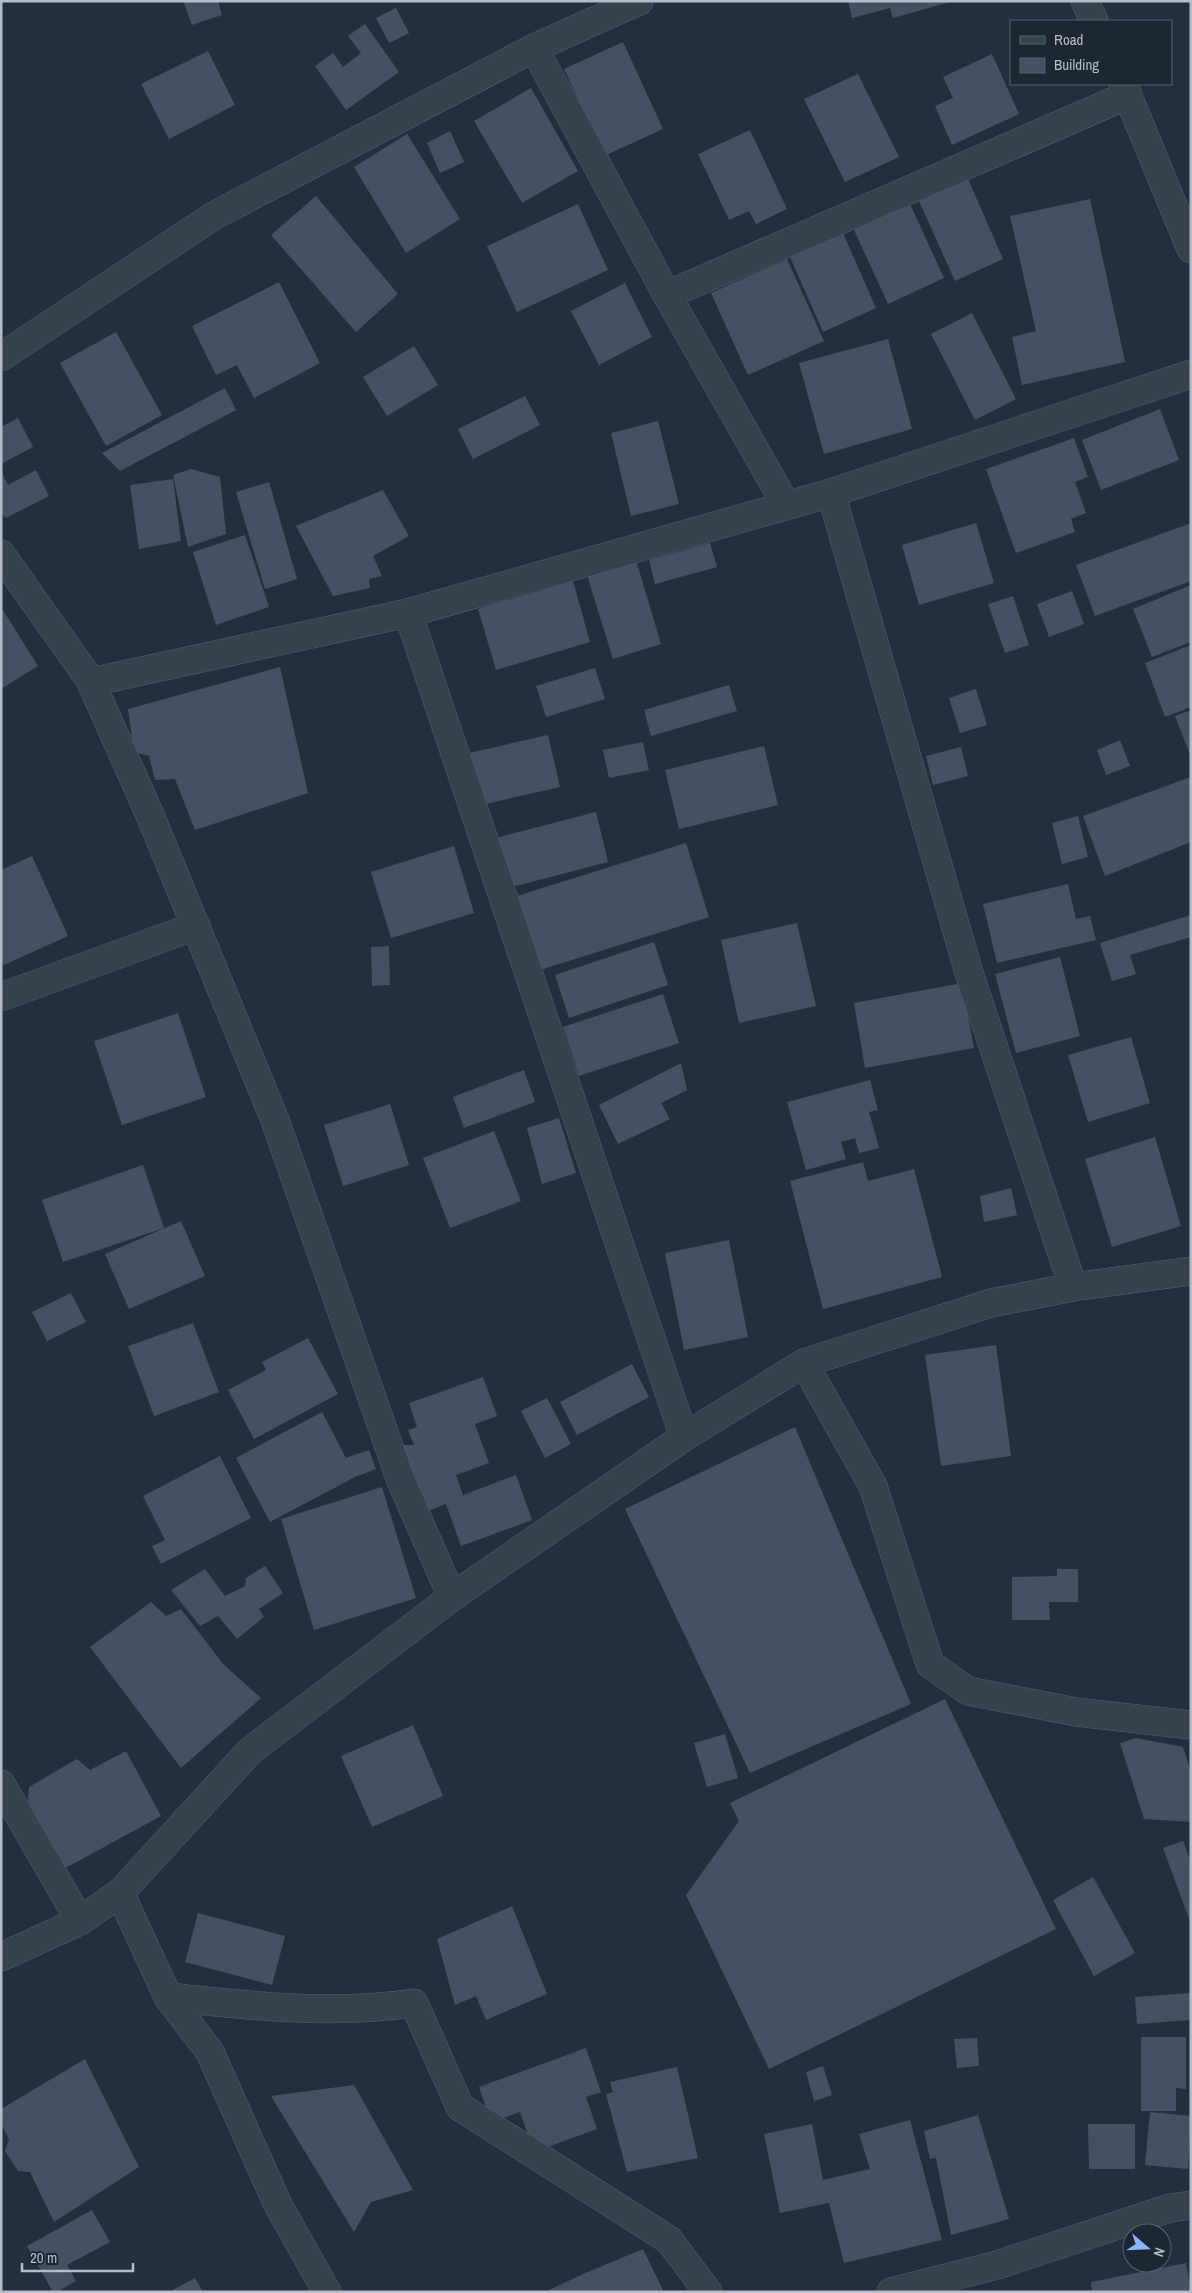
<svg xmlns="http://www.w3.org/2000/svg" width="1192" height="2293" viewBox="0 0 1192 2293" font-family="'Archivo Narrow',sans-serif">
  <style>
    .building { fill: #455162 }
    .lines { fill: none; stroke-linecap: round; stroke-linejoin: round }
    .minor-casing { stroke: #565f6c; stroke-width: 29 }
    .minor { stroke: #38414e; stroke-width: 28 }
  </style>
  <rect width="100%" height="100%" fill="#242f3e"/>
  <!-- building -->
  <g class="building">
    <polygon points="183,1 218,1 222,15 192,25"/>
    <polygon points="848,1 950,1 950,2 893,18 890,8 852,18"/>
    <polygon points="396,8 409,33 389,43 376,18"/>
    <polygon points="365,24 399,72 346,110 315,66 333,53 343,67 361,53 348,36"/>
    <polygon points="623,42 663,129 604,156 564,69"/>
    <polygon points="208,51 235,105 169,139 141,84"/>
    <polygon points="992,54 1019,114 952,145 935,106 953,98 943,77"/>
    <polygon points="858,74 899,157 845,182 804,99"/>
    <polygon points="531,88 578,171 522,203 474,121"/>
    <polygon points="750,130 787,209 756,224 749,211 729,220 698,154"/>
    <polygon points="450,131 464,162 440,173 427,143"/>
    <polygon points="407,134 460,219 406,253 354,167"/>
    <polygon points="968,179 1003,259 955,281 919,201"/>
    <polygon points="316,196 398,294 356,332 271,235"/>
    <polygon points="1090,199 1125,362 1022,385 1012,337 1036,331 1010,216"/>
    <polygon points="578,204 608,270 517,312 487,246"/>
    <polygon points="910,204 944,278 888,304 854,230"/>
    <polygon points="843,233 876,308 823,332 790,257"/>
    <polygon points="787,259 824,341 748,375 711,293"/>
    <polygon points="279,282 320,363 254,398 237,365 216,375 192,326"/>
    <polygon points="625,283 652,337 599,365 571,311"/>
    <polygon points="972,313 1016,399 975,420 931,334"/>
    <polygon points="116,332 162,415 106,446 60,363"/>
    <polygon points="888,339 912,429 824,454 799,363"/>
    <polygon points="414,346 438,385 387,416 363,377"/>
    <polygon points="225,388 236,410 120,471 102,453"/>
    <polygon points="525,396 540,425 473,459 458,429"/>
    <polygon points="1160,409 1179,460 1101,490 1082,440"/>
    <polygon points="18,418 33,447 1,464 1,427"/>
    <polygon points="658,421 679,504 631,516 611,433"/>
    <polygon points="1074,438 1088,477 1075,482 1086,513 1071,519 1075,532 1016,553 986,469"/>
    <polygon points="191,469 220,477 226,534 188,547 173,475"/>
    <polygon points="36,470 49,496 6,518 1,514 1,471 8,485"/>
    <polygon points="173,479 181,541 139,549 130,485"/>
    <polygon points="269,482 297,579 265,589 236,492"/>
    <polygon points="383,490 409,536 373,556 382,576 369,579 370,588 333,596 296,526"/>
    <polygon points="976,523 994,583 919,605 902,545"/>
    <polygon points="1191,523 1191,581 1095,616 1076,565"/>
    <polygon points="245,535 269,607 216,625 193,552"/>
    <polygon points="710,543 717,567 655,584 649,560"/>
    <polygon points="636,560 661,644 613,659 587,575"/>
    <polygon points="573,581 590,642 496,670 478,609"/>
    <polygon points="1191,585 1191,642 1152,657 1133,609"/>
    <polygon points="1072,591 1084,624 1049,637 1037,604"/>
    <polygon points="1013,596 1029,645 1005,653 988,604"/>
    <polygon points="1,607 38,666 1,689"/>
    <polygon points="1191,645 1191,707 1165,717 1145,663"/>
    <polygon points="280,667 308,793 195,830 175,779 155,780 149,756 134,752 128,709"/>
    <polygon points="595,668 605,699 546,717 536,686"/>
    <polygon points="729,685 737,711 651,736 644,710"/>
    <polygon points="976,689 987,725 960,733 949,698"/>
    <polygon points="1191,710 1191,757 1175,716"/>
    <polygon points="548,735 560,787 481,805 469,753"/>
    <polygon points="1120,740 1130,766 1106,775 1097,750"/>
    <polygon points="643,742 649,770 609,778 603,750"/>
    <polygon points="764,746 778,805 679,829 665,770"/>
    <polygon points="961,747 968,776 933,785 926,756"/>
    <polygon points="1191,777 1191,842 1105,876 1083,816"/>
    <polygon points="596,812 608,862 508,888 495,838"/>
    <polygon points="1078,816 1088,857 1062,864 1052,823"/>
    <polygon points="686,843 709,917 540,970 517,896"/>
    <polygon points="454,846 474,913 391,938 371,872"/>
    <polygon points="32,856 68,936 4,965 1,960 1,870"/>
    <polygon points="1068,884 1076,919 1090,916 1096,940 997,963 983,904"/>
    <polygon points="1191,915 1191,937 1130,955 1136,974 1112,981 1100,943"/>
    <polygon points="797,923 816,1006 739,1023 721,940"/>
    <polygon points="654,942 668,985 569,1018 555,975"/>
    <polygon points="389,946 390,985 372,986 371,947"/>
    <polygon points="1060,957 1080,1036 1016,1053 995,974"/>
    <polygon points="962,983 974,1048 865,1068 854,1003"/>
    <polygon points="663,994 679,1043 579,1076 563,1027"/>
    <polygon points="178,1013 206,1097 122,1125 94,1041"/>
    <polygon points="1131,1037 1150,1103 1088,1122 1068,1055"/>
    <polygon points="681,1063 687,1090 661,1103 670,1119 618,1144 599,1105"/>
    <polygon points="524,1070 535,1102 464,1128 453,1097"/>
    <polygon points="870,1080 878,1110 869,1112 879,1148 859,1153 855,1138 841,1142 846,1159 806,1170 787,1102"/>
    <polygon points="390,1104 409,1165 343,1186 324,1125"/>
    <polygon points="559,1118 576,1173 542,1184 527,1128"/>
    <polygon points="494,1131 521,1201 450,1228 423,1158"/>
    <polygon points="1155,1137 1181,1226 1112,1247 1085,1159"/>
    <polygon points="863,1162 868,1181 914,1169 942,1277 823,1309 790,1181"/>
    <polygon points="143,1165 164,1228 63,1262 42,1200"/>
    <polygon points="1011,1188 1017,1215 984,1222 980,1196"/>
    <polygon points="181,1221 205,1276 129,1309 105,1254"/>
    <polygon points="729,1240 748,1337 684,1350 665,1253"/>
    <polygon points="71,1293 86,1322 47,1341 32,1312"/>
    <polygon points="193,1323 219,1392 154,1416 128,1346"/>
    <polygon points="308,1338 338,1394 254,1439 228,1390 266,1370 262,1362"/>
    <polygon points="996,1345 1011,1456 941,1466 925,1355"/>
    <polygon points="632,1364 649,1397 577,1435 560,1402"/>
    <polygon points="483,1377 497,1416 475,1424 489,1463 456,1475 463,1495 516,1475 532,1520 461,1546 446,1504 420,1514 403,1445 414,1445 408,1430 417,1427 409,1403"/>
    <polygon points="547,1398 571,1444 545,1458 521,1411"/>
    <polygon points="322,1412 346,1458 369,1450 376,1469 355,1477 270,1522 236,1458"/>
    <polygon points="795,1427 911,1704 750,1773 625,1509"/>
    <polygon points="220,1456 251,1518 161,1564 152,1546 165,1540 143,1496"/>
    <polygon points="382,1487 416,1598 314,1630 281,1519"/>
    <polygon points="265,1566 283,1593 259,1609 264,1617 237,1639 218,1616 200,1626 171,1590 205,1569 225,1596 245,1586 246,1578"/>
    <polygon points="1057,1569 1078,1569 1078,1602 1049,1602 1050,1620 1012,1620 1012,1577 1057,1576"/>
    <polygon points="151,1602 166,1616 181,1609 224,1665 261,1698 181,1768 90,1647"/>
    <polygon points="945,1699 1056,1929 769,2069 686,1895 739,1821 730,1803"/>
    <polygon points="413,1725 443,1796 372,1827 341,1756"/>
    <polygon points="725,1734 738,1778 707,1787 694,1743"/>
    <polygon points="1136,1738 1183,1747 1191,1772 1191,1822 1144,1819 1120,1743"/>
    <polygon points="126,1751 161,1816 60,1871 27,1809 29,1787 77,1759 90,1770"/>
    <polygon points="1183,1841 1191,1862 1191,1924 1163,1848"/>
    <polygon points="1093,1877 1135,1953 1094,1976 1053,1900"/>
    <polygon points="512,1906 547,1994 486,2020 476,1996 455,2005 437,1939"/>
    <polygon points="198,1913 285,1936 272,1985 185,1962"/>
    <polygon points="1191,1993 1191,2020 1137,2024 1135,1997"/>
    <polygon points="1141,2037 1186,2037 1186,2089 1176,2088 1176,2111 1141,2111"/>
    <polygon points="977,2038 979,2066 957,2068 954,2039"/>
    <polygon points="586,2048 601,2092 586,2097 597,2129 534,2152 520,2112 491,2122 479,2087"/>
    <polygon points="85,2059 139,2167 54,2222 30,2172 18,2171 5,2151 9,2139 1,2124 1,2109"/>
    <polygon points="823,2066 832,2095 814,2101 806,2072"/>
    <polygon points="677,2067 698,2158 627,2172 606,2094 613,2092 610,2082"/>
    <polygon points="354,2085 413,2190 371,2202 354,2232 271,2096"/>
    <polygon points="1150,2112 1191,2116 1188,2169 1145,2165"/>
    <polygon points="978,2115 1009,2219 951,2235 936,2158 930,2159 924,2131"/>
    <polygon points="910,2120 942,2240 844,2263 829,2203 780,2213 764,2134 812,2124 823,2180 870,2169 859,2134"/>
    <polygon points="1088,2124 1135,2124 1135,2169 1089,2169"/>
    <polygon points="92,2210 110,2242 67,2265 76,2281 57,2292 53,2292 27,2246"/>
    <polygon points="643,2249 664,2292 545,2292 583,2274"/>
    <polygon points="1186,2263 1191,2292 1092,2292 1091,2282"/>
    <polygon points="195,2278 203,2292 169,2292"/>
  </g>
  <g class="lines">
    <defs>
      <g id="minor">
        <polyline points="1085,1 1094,21"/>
        <polyline points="534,48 667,295 786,505"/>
        <polyline points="1123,84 1191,249"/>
        <polyline points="667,295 1128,95"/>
        <polyline points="1,357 215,215 534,48 639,1"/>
        <polyline points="831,493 969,973 1073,1287"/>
        <polyline points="1,554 90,680 150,815 275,1120 401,1481 452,1597"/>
        <polyline points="408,613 684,1437"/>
        <polyline points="91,682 408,613 831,493 1191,374"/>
        <polyline points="1,997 196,926"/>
        <polyline points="804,1363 873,1486 930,1664 968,1691 1076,1712 1191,1725"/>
        <polyline points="1,1784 80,1921"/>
        <polyline points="120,1893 168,1997 210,2052 277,2203 327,2292"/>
        <polyline points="1,1957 80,1921 120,1893 250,1751 452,1597 684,1437 804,1363 991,1303 1073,1287 1191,1271"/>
        <path d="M168 1997C250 2006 332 2015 414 2003L460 2107 669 2240 708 2292"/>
        <polyline points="891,2292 997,2265 1170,2208 1191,2205"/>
      </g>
    </defs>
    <!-- minor casing -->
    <use href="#minor" class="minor-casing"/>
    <!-- minor -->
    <use href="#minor" class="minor"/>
  </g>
  <!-- border -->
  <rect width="1192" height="2293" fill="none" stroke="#b4bcc9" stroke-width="5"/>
  <!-- legend -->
  <rect x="1010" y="20" width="162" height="65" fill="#1d2633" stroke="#59626f"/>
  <rect x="1020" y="36" width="25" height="8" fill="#38414e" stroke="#59626f"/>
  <text x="1054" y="45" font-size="15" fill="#b4bcc9">Road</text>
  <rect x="1020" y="58" width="25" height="15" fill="#455162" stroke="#59626f"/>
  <text x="1054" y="70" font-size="15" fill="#b4bcc9">Building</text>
  <!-- north arrow -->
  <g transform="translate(1147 2248) rotate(109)"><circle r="24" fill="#1d2633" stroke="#59626f"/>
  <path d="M0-4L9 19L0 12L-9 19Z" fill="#8ab4f8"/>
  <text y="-8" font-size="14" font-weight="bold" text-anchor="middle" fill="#b4bcc9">N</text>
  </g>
  <!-- scale -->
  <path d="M22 2263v8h111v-8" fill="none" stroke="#b4bcc9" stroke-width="2.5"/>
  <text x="30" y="2263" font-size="15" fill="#b4bcc9" stroke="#1d2633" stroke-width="4" paint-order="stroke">20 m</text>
</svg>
